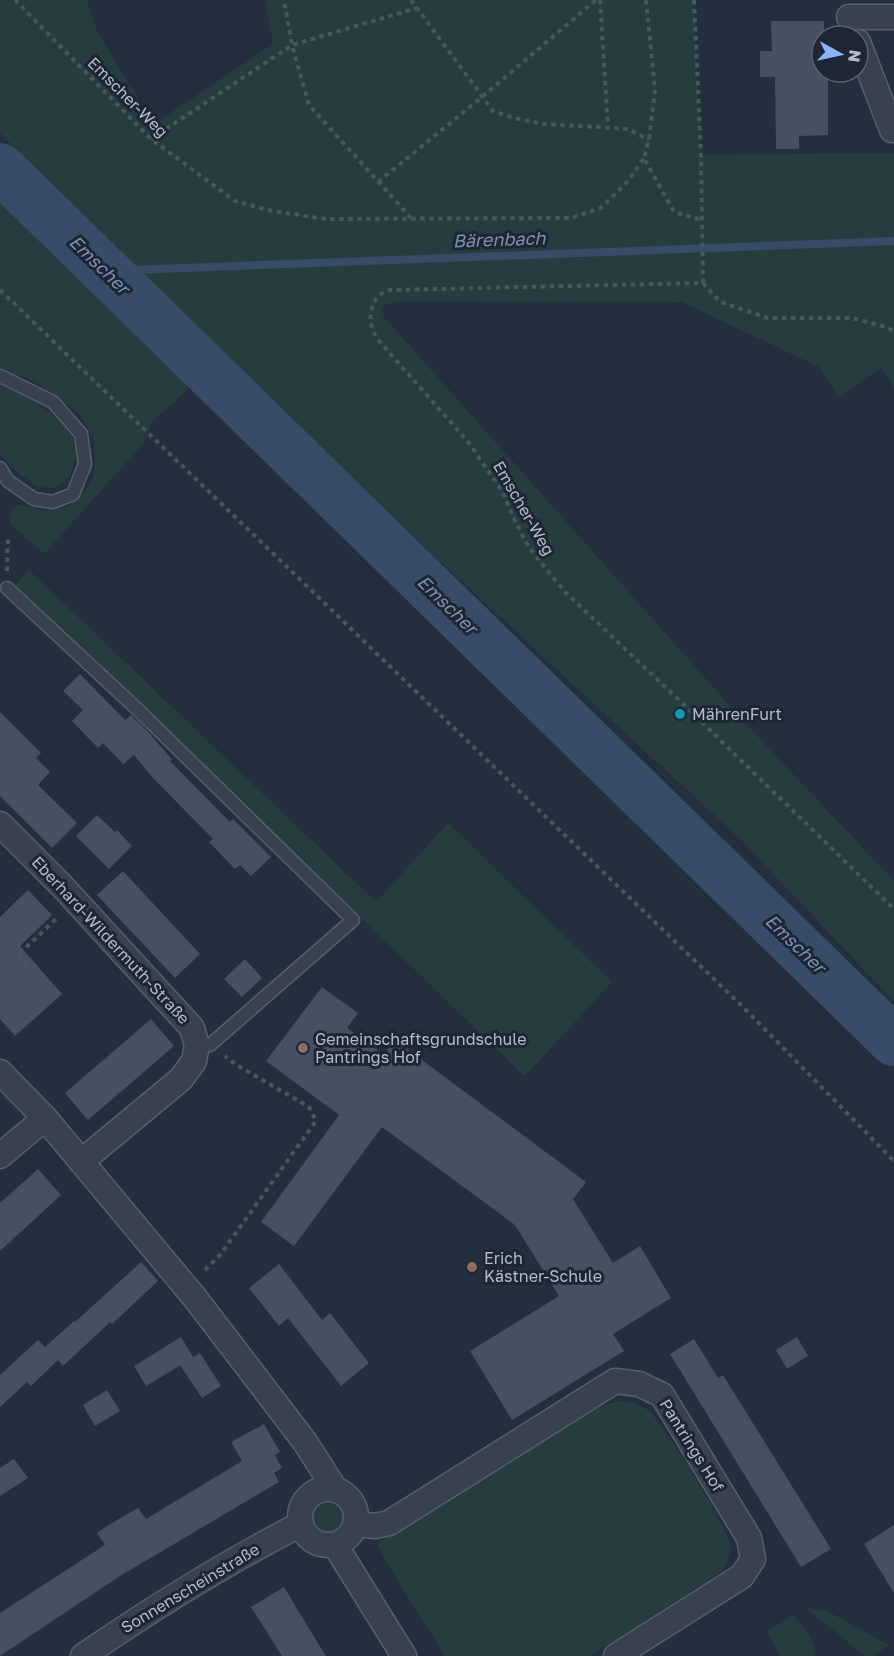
<svg xmlns="http://www.w3.org/2000/svg" width="894" height="1656" viewBox="0 0 894 1656" font-family="'Golos Text',sans-serif">
  <style>
    .green { fill: #263c3f }
    .lines { fill: none; stroke-linecap: round; stroke-linejoin: round }
    .stream { stroke: #394c67; stroke-width: 8 }
    .river { stroke: #394c67; stroke-width: 50 }
    .building { fill: #455162 }
    .lane-casing { stroke: #565f6c; stroke-width: 15 }
    .street-casing { stroke: #565f6c; stroke-width: 27 }
    .path { stroke: #44595c; stroke-width: 4; stroke-dasharray: 4.5 4.5; stroke-linecap: butt }
    .lane { stroke: #38414e; stroke-width: 12 }
    .street { stroke: #38414e; stroke-width: 24 }
    .culture-dot { fill: #0f9aa8; stroke: #1d2633; stroke-width: 2 }
    .education-dot { fill: #8d6e63; stroke: #1d2633; stroke-width: 2 }
    .labels { text-anchor: middle; stroke-width: 6; stroke-linejoin: round; paint-order: stroke }
    .street-label { font-size: 16px; fill: #b4bcc9; stroke: #1d2633 }
    .poi-label { font-size: 16px; fill: #b4bcc9; stroke: #1d2633; text-anchor: start }
    .water-label { font-size: 18px; font-style: italic; fill: #7c92b1; stroke: #1d2633 }
  </style>
  <rect width="100%" height="100%" fill="#242f3e"/>
  <!-- green -->
  <g class="green">
    <polygon points="0,0 87,0 97,32 154,124 273,44 265,0 694,0 701,155 894,153 894,391 882,367 838,397 819,367 682,302 401,301 384,305 382,311 384,317 747,725 894,881 894,1001 739,838 434,556 148,282 0,133"/>
    <path d="M0 192 196 382 152 422 144 443 44 554 10 524V513L16 505C27 506 43 512 53 510 99 503 106 448 80 415 76 411 70 407 66 404 53 394 41 384 27 378 18 375 9 373 0 371Z"/>
    <polygon points="0,386 21,395 50,412 72,433 76,458 69,477 56,488 37,487 14,470 0,454"/>
    <polygon points="29,570 376,902 448,823 612,982 525,1076 15,585"/>
    <path d="M619 1401C630 1402 640 1404 649 1411 664 1424 728 1527 730 1545 731 1556 727 1562 722 1571L633 1629 589 1656H445L386 1562 377 1544 601 1406Z"/>
    <circle cx="328" cy="1517" r="16"/>
    <polygon points="806,1608 827,1611 889,1645 872,1656 865,1656"/>
    <path d="M793 1615C804 1628 815 1638 816 1656H781L766 1632Z"/>
  </g>
  <g class="lines">
    <!-- stream -->
    <polyline class="stream" points="105,271 894,241"/>
    <!-- river -->
    <polyline class="river" points="0,168 894,1041"/>
  </g>
  <!-- building -->
  <g class="building">
    <polygon points="771,21 824,21 824,36 822,36 822,72 828,73 828,135 799,136 799,149 776,149 775,77 760,77 760,51 772,51"/>
    <polygon points="80,674 125,720 131,715 151,735 172,760 170,761 230,822 233,819 271,857 251,876 240,865 235,869 209,842 213,839 153,778 134,755 123,764 103,743 98,748 72,721 83,710 63,691"/>
    <polygon points="0,712 41,753 36,758 50,772 38,785 77,823 52,848 0,796"/>
    <polygon points="97,815 115,832 117,830 132,846 109,869 76,836"/>
    <polygon points="123,871 200,954 175,978 97,895"/>
    <polygon points="28,890 52,915 20,946 62,994 15,1036 0,1019 0,917"/>
    <polygon points="245,959 262,978 242,997 224,979"/>
    <polygon points="322,987 358,1013 347,1028 384,1055 395,1040 586,1182 573,1199 613,1263 640,1246 671,1298 613,1334 624,1351 512,1420 470,1351 559,1296 515,1225 382,1127 294,1246 261,1222 339,1115 266,1061"/>
    <polygon points="151,1019 174,1046 88,1120 65,1093"/>
    <polygon points="38,1169 61,1195 0,1251 0,1203"/>
    <polygon points="141,1262 158,1281 112,1324 110,1322 63,1366 58,1360 31,1386 27,1382 0,1407 0,1375 38,1340 45,1347 74,1321 75,1322"/>
    <polygon points="279,1264 322,1320 330,1313 369,1363 341,1386 288,1318 279,1326 249,1288"/>
    <polygon points="181,1337 193,1357 200,1353 221,1386 202,1398 180,1365 186,1362 146,1386 134,1366"/>
    <polygon points="797,1337 808,1356 787,1369 776,1350"/>
    <polygon points="694,1339 718,1378 723,1375 831,1549 801,1567 670,1354"/>
    <polygon points="107,1390 120,1411 95,1426 83,1405"/>
    <polygon points="264,1424 280,1452 275,1455 282,1468 274,1473 279,1482 120,1576 0,1656 0,1613 105,1545 97,1533 107,1526 138,1508 146,1519 242,1461 231,1442"/>
    <polygon points="14,1459 28,1478 0,1496 0,1468"/>
    <polygon points="894,1525 894,1593 864,1544"/>
    <polygon points="284,1587 316,1640 326,1656 282,1656 251,1607"/>
  </g>
  <g class="lines">
    <defs>
      <g id="lane">
        <polyline points="0,376 53,402 81,434 85,464 73,494 53,502 34,499 8,481 0,468"/>
        <polyline points="7,588 137,709 353,920 210,1045 197,1045"/>
      </g>
      <g id="street">
        <polyline points="849,17 894,17"/>
        <polyline points="858,42 892,130 894,130"/>
        <polyline points="0,824 62,886 192,1028 197,1045 194,1061 181,1079 82,1161"/>
        <polyline points="0,1072 45,1118 195,1298 305,1442 335,1489"/>
        <polyline points="0,1156 45,1118"/>
        <circle cx="328" cy="1517" r="28"/>
        <polyline points="356,1524 375,1526 389,1523 615,1381 639,1384 662,1395 749,1538 753,1559 742,1576 616,1656"/>
        <polyline points="335,1545 404,1656"/>
        <path d="M83 1656C153 1608 225 1563 301 1524"/>
      </g>
    </defs>
    <!-- lane casing -->
    <use href="#lane" class="lane-casing"/>
    <!-- street casing -->
    <use href="#street" class="street-casing"/>
    <!-- path -->
    <g class="path">
      <polyline points="15,0 151,139 235,201 272,211 326,219 571,218 601,208 628,181 644,158"/>
      <polyline points="411,0 493,111 514,118 544,124 628,129 649,140"/>
      <polyline points="600,0 608,127"/>
      <polyline points="646,0 655,90 649,140 644,158 674,212 702,220"/>
      <polyline points="694,0 701,155 703,283 390,290 381,294 373,303 370,321 374,333 380,342 469,443 502,491 516,523 530,549 565,592 680,701 894,909"/>
      <polyline points="151,139 292,45 284,0"/>
      <polyline points="378,182 482,97 596,0"/>
      <polyline points="411,218 309,105 292,45 417,8"/>
      <polyline points="703,283 720,302 768,318 852,318 886,327 894,331"/>
      <polyline points="0,290 746,1010 894,1161"/>
      <polyline points="7,571 8,538"/>
      <polyline points="27,966 17,956 56,919"/>
      <polyline points="205,1270 220,1255 316,1121 309,1107 235,1064 225,1056"/>
    </g>
    <!-- lane -->
    <use href="#lane" class="lane"/>
    <!-- street -->
    <use href="#street" class="street"/>
  </g>
  <!-- markers -->
  <circle class="culture-dot" cx="680" cy="714" r="6"/>
  <g class="education-dot">
    <circle cx="303" cy="1048" r="6"/>
    <circle cx="472" cy="1267" r="6"/>
  </g>
  <g class="labels">
    <!-- street labels -->
    <g class="street-label">
      <text transform="translate(128 97) rotate(45)" y="6">Emscher-Weg</text>
      <text transform="translate(524 508) rotate(60)" y="6">Emscher-Weg</text>
      <text transform="translate(111 940) rotate(47)" y="6">Eberhard-Wildermuth-Straße</text>
      <text transform="translate(692 1445) rotate(58)" y="6">Pantrings Hof</text>
      <text transform="translate(190 1588) rotate(-31)" y="6">Sonnenscheinstraße</text>
    </g>
    <!-- poi labels -->
    <g class="poi-label">
      <text x="692" y="720">MährenFurt</text>
      <text x="315" y="1045">Gemeinschaftsgrundschule<tspan x="315" dy="18">Pantrings Hof</tspan></text>
      <text x="484" y="1264">Erich<tspan x="484" dy="18">Kästner-Schule</tspan></text>
    </g>
    <!-- water labels -->
    <g class="water-label">
      <text transform="translate(499 240) rotate(-2)" y="6">Bärenbach</text>
      <text transform="translate(99 265) rotate(44)" y="6">Emscher</text>
      <text transform="translate(447 605) rotate(44)" y="6">Emscher</text>
      <text transform="translate(795 944) rotate(44)" y="6">Emscher</text>
    </g>
  </g>
  <!-- north arrow -->
  <g transform="translate(840 54) rotate(98)"><circle r="28" fill="#1d2633" stroke="#59626f" stroke-width="1.5"/>
  <path d="M0-4.5L10 22L0 15L-10 22Z" fill="#8ab4f8"/>
  <text y="-9" font-size="16" font-weight="bold" text-anchor="middle" fill="#b4bcc9">N</text>
  </g>
</svg>
